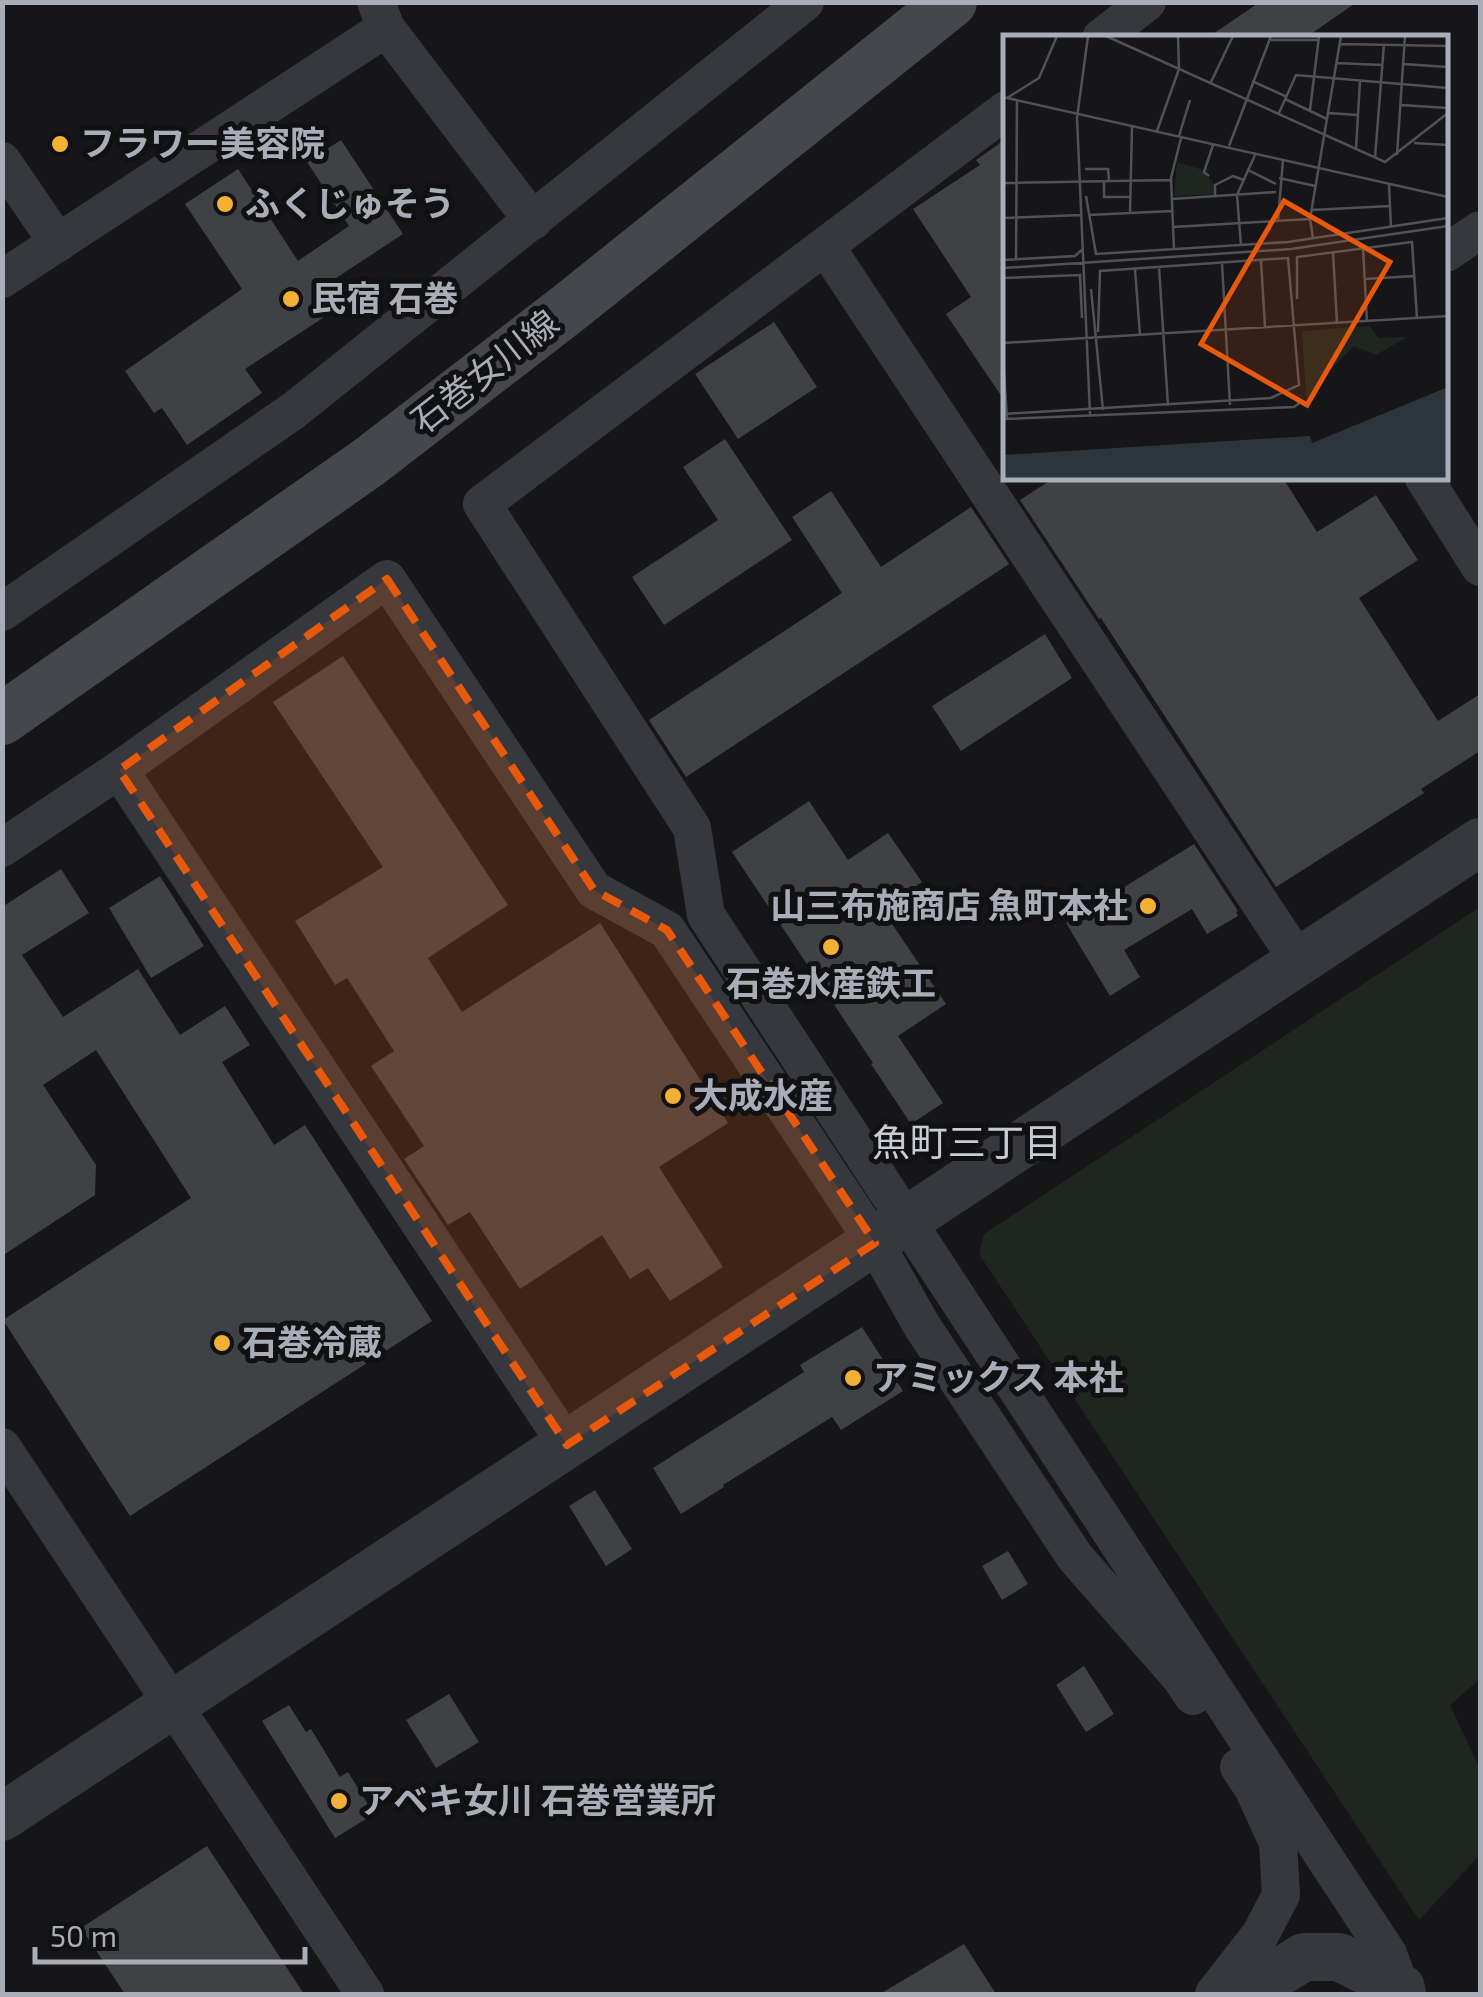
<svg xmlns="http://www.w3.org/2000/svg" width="1483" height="1997" viewBox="0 0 1483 1997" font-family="'Exo 2','Noto Sans JP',sans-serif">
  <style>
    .green { fill: #1e261f }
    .building { fill: #404145 }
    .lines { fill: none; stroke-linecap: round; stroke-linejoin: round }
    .minor { stroke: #37383d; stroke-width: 38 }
    .tertiary { stroke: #37383d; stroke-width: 48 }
    .secondary { stroke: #45474d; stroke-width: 52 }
    .marked { fill: #e8590c; fill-opacity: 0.2; stroke: #e8590c; stroke-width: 8; stroke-dasharray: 20 12; stroke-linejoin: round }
    .poi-dot { fill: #f2b134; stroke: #111113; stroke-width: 4 }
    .labels { text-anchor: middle; stroke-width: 10; stroke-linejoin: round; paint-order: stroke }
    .poi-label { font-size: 35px; font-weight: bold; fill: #a8adb8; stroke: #111113; text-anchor: start }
    .street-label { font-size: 35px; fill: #a8adb8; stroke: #111113 }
    .neighbourhood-label { font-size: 38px; fill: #c9ccd4; stroke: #111113 }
    .inset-road { fill: none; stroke: #505258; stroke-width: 2.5 }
    .view { fill: #e8590c; fill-opacity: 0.15; stroke: #e8590c; stroke-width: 5 }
    .inset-edge { fill: none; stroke: #a8adb8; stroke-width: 5 }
  </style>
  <rect width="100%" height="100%" fill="#161618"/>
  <!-- green -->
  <polygon class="green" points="1480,907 1480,1679 1450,1705 1480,1769 1480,1855 1419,1920 979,1254 984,1234"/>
  <!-- building -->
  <g class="building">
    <polygon points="1260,2 1357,2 1305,38 1207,38"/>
    <polygon points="1006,139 1006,403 946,314 971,297 913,209 980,165 976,160"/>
    <polygon points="341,140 403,234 318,290 332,312 245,369 262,393 187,445 162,408 154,413 125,371 242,289 185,204 238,169 298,261 349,226 307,162"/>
    <polygon points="774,322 817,387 738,439 695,374"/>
    <polygon points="725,439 792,540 664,625 632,577 718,520 683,467"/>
    <polygon points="1054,478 1283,478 1317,532 1376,495 1418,560 1359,598 1438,721 1480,694 1480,751 1421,789 1424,793 1276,887 1101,618 1099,619 1020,500"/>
    <polygon points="831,491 881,567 971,507 1009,564 686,777 649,720 842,593 792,517"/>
    <polygon points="1045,634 1072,678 961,751 932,706"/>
    <polygon points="343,656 508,905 428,958 462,1012 600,923 728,1123 659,1167 723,1267 670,1301 648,1268 630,1279 602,1235 520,1289 470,1212 448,1225 404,1159 424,1146 371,1066 394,1051 347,978 335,985 295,921 383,867 273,702"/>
    <polygon points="809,801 848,860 888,833 922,882 882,909 946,1004 898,1036 943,1103 911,1124 871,1064 873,1063 732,852"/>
    <polygon points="1194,844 1238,911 1236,912 1238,916 1207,934 1192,909 1124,950 1140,977 1110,996 1066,923"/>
    <polygon points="61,869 89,913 22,955 63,1017 138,969 180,1035 225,1006 250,1045 222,1062 274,1145 305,1125 432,1321 130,1516 3,1320 191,1198 96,1050 43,1085 96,1165 95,1195 2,1256 2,907"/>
    <polygon points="160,876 204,946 151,978 109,908"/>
    <polygon points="862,1327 903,1391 841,1430 832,1417 723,1485 724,1487 681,1514 653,1468 804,1372 800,1365"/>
    <polygon points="595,1490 632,1549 606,1566 569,1506"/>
    <polygon points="1008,1551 1028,1584 1002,1600 982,1566"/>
    <polygon points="1084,1666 1114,1714 1086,1732 1056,1685"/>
    <polygon points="449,1694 479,1742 436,1768 406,1720"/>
    <polygon points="289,1705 306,1732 311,1729 340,1777 348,1772 374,1814 335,1838 262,1721"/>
    <polygon points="207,1846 304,1994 125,1994 81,1928"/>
    <polygon points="964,1944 996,1994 880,1994"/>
  </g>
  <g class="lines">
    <!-- minor -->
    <g class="minor">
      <polyline points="376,2 386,28 533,221"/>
      <polyline points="1101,38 1147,2"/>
      <polyline points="1006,110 482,504 692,828 706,915 1388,1954 1401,1988"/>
      <polyline points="2,161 58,243"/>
      <polyline points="826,247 1299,962"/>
      <polyline points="1446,253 1480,230"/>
      <polyline points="2,279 386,28"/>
      <polyline points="1424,478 1480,567"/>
      <polyline points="2,612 293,411 805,2"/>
      <polyline points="119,770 567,1445"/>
      <polyline points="2,848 119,770 387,579 594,890 667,930 875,1243 922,1326 1075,1557 1181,1678 1193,1696"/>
      <polyline points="2,1447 365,1994"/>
      <polyline points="1214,1994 1260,1935 1281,1895 1278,1843 1253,1788 1239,1767"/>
    </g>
    <!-- tertiary -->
    <g class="tertiary">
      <polyline points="2,1817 1480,842"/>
      <polyline points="1244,1994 1304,1957 1339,1957 1401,1988 1402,1994"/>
    </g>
    <!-- secondary -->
    <polyline class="secondary" points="2,719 369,462 570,307 951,2"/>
  </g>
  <!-- marked area -->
  <path class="marked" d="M387 579 594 890 667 930 875 1243 567 1445 119 770Z"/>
  <!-- markers -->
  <g class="poi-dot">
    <circle cx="60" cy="144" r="10"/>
    <circle cx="225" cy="204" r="10"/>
    <circle cx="291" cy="299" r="10"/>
    <circle cx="1148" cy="906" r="10"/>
    <circle cx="831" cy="947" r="10"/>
    <circle cx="673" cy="1096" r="10"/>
    <circle cx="222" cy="1343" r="10"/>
    <circle cx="853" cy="1378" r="10"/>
    <circle cx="339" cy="1801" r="10"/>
  </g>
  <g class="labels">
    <!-- poi labels -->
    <g class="poi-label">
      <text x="80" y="156">フラワー美容院</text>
      <text x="245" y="216">ふくじゅそう</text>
      <text x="311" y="311">民宿 石巻</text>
      <text x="1128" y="918" text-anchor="end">山三布施商店 魚町本社</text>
      <text x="831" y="996" text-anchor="middle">石巻水産鉄工</text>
      <text x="693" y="1108">大成水産</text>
      <text x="242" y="1355">石巻冷蔵</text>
      <text x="873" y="1390">アミックス 本社</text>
      <text x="359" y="1813">アベキ女川 石巻営業所</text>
    </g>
    <!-- street labels -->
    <g class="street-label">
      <text transform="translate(485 372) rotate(-38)" y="12">石巻女川線</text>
    </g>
    <!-- neighbourhood labels -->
    <g class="neighbourhood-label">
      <text x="967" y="1156">魚町三丁目</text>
    </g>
  </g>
  <!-- overview -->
  <g transform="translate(1003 35)">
    <rect width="445" height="445" fill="#161618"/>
    <path d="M174 127 197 134 210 147V159L171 161ZM367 291 375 303 404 302 373 320 351 311 314 348 313 359 303 362 299 296Z" fill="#1e261f"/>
    <path d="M445 352V444H0V420L307 401 309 408Z" fill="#2c353c"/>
    <path class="inset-road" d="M85 1 74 83 87 379M103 1 382 127 445 78M268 5H316M337 9 445 11M333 28 379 30M400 29 445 32M249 46 284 62M208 47 230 1M0 62 445 162M4 63 36 43 54 1M282 64 324 84M398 70 445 73M307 75 316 1M325 78 355 80M275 80 293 40 445 53M154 96 176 34 175 1M176 101 187 65M411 108 445 110M226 111 268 1M353 114 357 46M394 120 402 1M372 123 381 9M82 134H105L106 145M245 135 273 149M206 141 201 137 210 110M276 143 312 151M101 145V162H128M0 148 168 145M386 150 388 192M83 161 93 219 285 207 445 183M212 161V150L230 141 241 145M169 164 273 157M309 175 387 171M127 178 129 92M86 180 169 176M0 183 78 180M275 185 280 125M170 192 307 184M310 203 307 184 338 1M238 211 234 160 252 120M360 213 364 286M171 215 168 143 178 103M330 217 334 288M13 224 14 66M0 225 72 221 80 214M258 226 262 292M219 228 227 370M156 232 165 371M0 233 288 214 445 191M132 234 137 300M0 243 77 240 79 283M362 244 411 241M88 254 100 375M294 264V222L409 207 414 283M0 308 445 281M0 322 4 383M0 379 268 363 296 350 285 223 97 236 95 297M0 384 291 372 299 366"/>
    <path class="view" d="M281 166 387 227 304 370 198 309Z"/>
    <rect width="445" height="445" class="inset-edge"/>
  </g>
  <!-- border -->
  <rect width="1483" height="1997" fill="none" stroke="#a8adb8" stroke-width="10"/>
  <!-- scale -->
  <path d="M35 1947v15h270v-15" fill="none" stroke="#a8adb8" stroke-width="5"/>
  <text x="50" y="1947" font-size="30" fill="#a8adb8" stroke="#111113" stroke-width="8" paint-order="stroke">50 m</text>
</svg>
